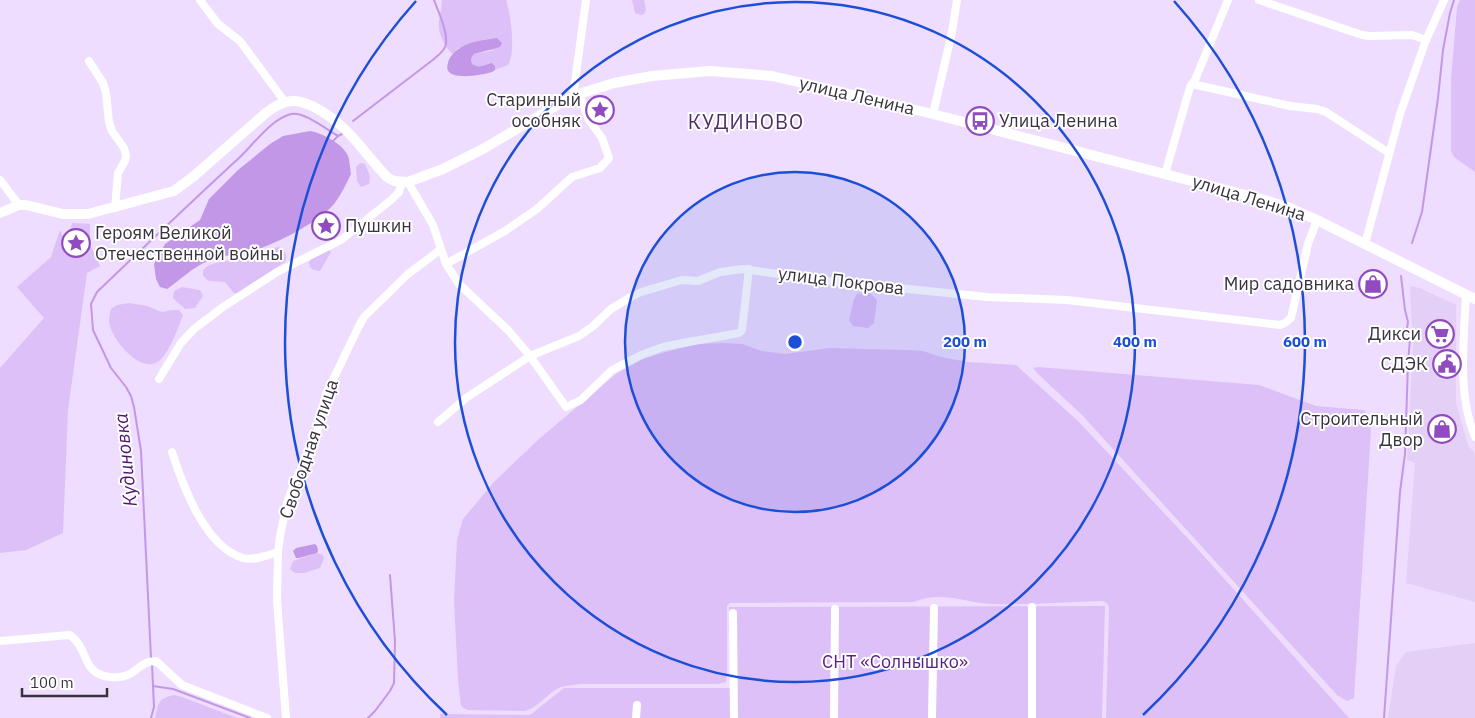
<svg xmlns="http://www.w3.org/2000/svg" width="1475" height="718" viewBox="0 0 1475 718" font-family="'IBM Plex Sans',sans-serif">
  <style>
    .built { fill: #e4d0f6 }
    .green { fill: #dec0f8 }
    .water { fill: #c397e7 }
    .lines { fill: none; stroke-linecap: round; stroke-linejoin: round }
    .stream { stroke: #c397e7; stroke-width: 2 }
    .minor { stroke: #fff; stroke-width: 8 }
    .major { stroke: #fff; stroke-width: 10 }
    .ring { fill: none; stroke: #1d4ed8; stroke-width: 2.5 }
    .labels { text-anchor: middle; stroke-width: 4; stroke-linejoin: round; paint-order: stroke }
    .street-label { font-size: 18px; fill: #39323f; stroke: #fff }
    .poi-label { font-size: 18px; fill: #39323f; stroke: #fff; text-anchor: end }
    .park-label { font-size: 18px; fill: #59207c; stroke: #fff }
    .water-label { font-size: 19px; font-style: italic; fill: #4f1471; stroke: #fff }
    .quarter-label { font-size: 20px; letter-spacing: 1px; fill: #4f2e67; stroke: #fff }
    .centre { fill: #1d4ed8; stroke: #fff; stroke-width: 2.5 }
    .ring-label { font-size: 15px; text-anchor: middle; font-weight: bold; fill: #1d4ed8; stroke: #fff; stroke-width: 4; stroke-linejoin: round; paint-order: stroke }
  </style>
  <rect width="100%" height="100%" fill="#eeddfe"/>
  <!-- built -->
  <g class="built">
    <polygon points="1410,286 1420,288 1456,305 1456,403 1468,445 1475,454 1475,602 1406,583 1415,463 1407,460 1413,347"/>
    <polygon points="1475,643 1475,718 1388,718 1396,666 1406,652"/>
  </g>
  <!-- green -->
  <g class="green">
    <path d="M442 0H506C511 15 516 52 508 65L495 70V66L489 64C483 67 478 68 472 64L471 59 474 54 495 50 458 48 453 54C445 48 437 32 439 21 440 13 442 7 442 0Z"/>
    <polygon points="632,0 644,0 646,10 644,14 641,15 635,13"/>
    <polygon points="1460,0 1475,0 1475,172 1454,157 1451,151 1451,79 1457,7"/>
    <polygon points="360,163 365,164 370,176 369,184 361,187 357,181 356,167"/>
    <polygon points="72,223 90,224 90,244 100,266 87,273 68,410 63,533 26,550 0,553 0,368 44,318 17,287 51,257 60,230 63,237 68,240"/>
    <path d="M278 247C285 249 288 255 285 262L237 293H234L225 282 209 281 203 276V270L208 266 216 263 249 256Z"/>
    <polygon points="328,249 331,252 320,271 313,270 310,267 309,262 312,258"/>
    <polygon points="182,287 200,290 203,296 195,308 185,309 173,298 174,291"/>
    <polygon points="867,292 870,293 877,300 874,323 868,328 853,326 849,320 854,299 857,294"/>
    <path d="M129 303 147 306 162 312 172 310H179L183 315C178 328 170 351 160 360 142 377 110 338 109 321 109 317 110 313 111 309L117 305Z"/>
    <path d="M723 343 742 344 762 351 785 354 829 348 906 350 923 351 941 357 968 362 1016 365 1079 422 1193 544 1349 718H1106L1109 608 1107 603 1102 601C1066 602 1029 605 993 604 963 603 945 590 913 602L730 603 727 606V675L726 682 718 684H581C575 685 567 685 561 687 547 693 539 707 525 711L467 710 461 706 458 680 454 601 457 540 463 519 494 482 539 439 616 374 643 359 662 353 697 344Z"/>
    <polygon points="1038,367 1259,385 1316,406 1364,410 1369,418 1371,431 1354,698 1347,701 1337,695 1082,415 1038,374 1033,368"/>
    <polygon points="317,553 323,555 324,558 320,568 304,573 295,573 290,569 293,561"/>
    <polygon points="1105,606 1102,718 440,718 440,714 530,715 564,688 731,688 729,607"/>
    <path d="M174 695 182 697 237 718H155C159 703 157 699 174 695Z"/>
  </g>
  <!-- water -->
  <g class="water">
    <path d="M497 38 502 43 500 47 474 54 471 59 472 64C479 69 484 65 492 63L495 66V70L492 72C483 75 441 83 448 63 449 57 455 51 460 48 470 41 485 40 497 38Z"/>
    <path d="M310 131C322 133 341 143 347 154 350 159 350 169 351 174 346 184 341 195 334 204 317 224 273 245 248 253 235 257 223 253 208 261 193 267 180 280 167 289L160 287 156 279 154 264 165 244 200 220 209 199 238 170 270 144 283 136Z"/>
    <polygon points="315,544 317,546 318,551 317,553 299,558 296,558 293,551 296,548"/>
  </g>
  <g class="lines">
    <!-- stream -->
    <g class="stream">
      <path d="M353 121 434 59C438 55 443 52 445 47 450 36 438 11 434 0"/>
      <polyline points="333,141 338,136"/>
      <polyline points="1412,243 1422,212 1438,98 1443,50 1450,13 1454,0"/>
      <path d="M151 658 141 451 134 407 131 396 126 387 111 368 93 330 91 304 97 292C144 247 191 202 239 158 253 145 271 119 291 114 304 111 327 130 338 136L342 134"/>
      <polyline points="153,686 173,689 250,718"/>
      <polyline points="151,718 154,707 152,664"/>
      <polyline points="368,718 375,711 390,691 394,683 395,641 390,575"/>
      <polyline points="1384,718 1400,492 1405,454 1408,363 1410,339 1407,328 1408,322 1405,310 1401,276"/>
    </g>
    <!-- minor -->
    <g class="minor">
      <polyline points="200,0 218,24 240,41 285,102"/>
      <polyline points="1259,0 1362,35 1369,36 1412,35 1426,40"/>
      <polyline points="89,61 103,83 106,93 109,122 112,131 124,148 126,155 125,161 118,173 115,208"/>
      <polyline points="1192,84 1290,106 1317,109 1326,112 1389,153"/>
      <polyline points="573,97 586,0"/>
      <polyline points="933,114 952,32 957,0"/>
      <polyline points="1165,174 1190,87 1195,80 1228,0"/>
      <polyline points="0,180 19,205"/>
      <polyline points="408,182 433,225 446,264 459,284 508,330 530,356 566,407 581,400 612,370 641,355 663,347 683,343 739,333 742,330 749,269"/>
      <polyline points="1365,244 1400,114 1426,40 1444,0"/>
      <polyline points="446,264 505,231 537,209 572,177 600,168 609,158 602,138 589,120 579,94"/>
      <path d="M1466 294C1464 340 1457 394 1475 437"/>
      <polyline points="159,379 181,343 194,329 223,307 277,272 341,240 391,200 399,192 402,182"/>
      <polyline points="438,422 466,398 530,356 579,336 592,327 611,309 631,297 641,292 682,280 698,281 720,272 743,269 820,280 987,297 1067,300 1280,325 1285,323 1291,318 1308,244 1317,220"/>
      <path d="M172 452C183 486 205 547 243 558 254 561 268 555 278 552"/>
      <polyline points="733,613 734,718"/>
      <path d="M0 641 70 635C90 650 81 674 110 677 137 680 136 661 156 661L182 685 267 718"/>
      <polyline points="286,718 277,600 278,552 280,536 287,503 296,479 316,437 326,394 359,326 364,317 408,274 440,250"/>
      <polyline points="636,718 637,705"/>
      <polyline points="834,718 835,609"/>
      <polyline points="932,718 934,608"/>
      <polyline points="1032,718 1032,607"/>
    </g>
    <!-- major -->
    <path class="major" d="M0 213 19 205H26L63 214H88L174 191 194 176 267 112C274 107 283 101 292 101 300 100 307 104 314 107 349 125 361 150 387 177L394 181 408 182 443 169 483 149 559 104 579 94 614 83 652 76 710 71 772 76 798 82 933 114 1261 199 1288 207 1317 220 1475 299"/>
  </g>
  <!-- distance rings -->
  <circle cx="795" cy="342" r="170" fill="#1d4ed8" fill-opacity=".12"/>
  <g class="ring">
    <circle cx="795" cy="342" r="170"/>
    <circle cx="795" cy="342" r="340"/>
    <path d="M447 715A510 510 0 0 1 416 1M1174 1A510 510 0 0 1 1143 715"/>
  </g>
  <!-- icons -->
  <defs>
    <symbol id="sight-ring" viewBox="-11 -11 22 22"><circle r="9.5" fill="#fff" stroke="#8f4bbf" stroke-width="1.5"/><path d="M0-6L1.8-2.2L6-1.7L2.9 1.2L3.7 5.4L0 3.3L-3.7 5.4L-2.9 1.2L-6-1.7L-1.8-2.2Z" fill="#8f4bbf"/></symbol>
    <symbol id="bus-ring" viewBox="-11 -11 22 22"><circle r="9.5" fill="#fff" stroke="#8f4bbf" stroke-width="1.5"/><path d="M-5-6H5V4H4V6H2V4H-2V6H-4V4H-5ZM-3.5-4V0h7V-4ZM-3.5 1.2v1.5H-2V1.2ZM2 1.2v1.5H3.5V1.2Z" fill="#8f4bbf"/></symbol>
    <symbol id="shop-ring" viewBox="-11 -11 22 22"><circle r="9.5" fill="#fff" stroke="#8f4bbf" stroke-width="1.5"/><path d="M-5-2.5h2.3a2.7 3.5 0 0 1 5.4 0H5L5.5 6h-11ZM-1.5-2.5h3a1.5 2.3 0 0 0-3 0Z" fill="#8f4bbf"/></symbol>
    <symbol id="supermarket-ring" viewBox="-11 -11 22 22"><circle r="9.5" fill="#fff" stroke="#8f4bbf" stroke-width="1.5"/><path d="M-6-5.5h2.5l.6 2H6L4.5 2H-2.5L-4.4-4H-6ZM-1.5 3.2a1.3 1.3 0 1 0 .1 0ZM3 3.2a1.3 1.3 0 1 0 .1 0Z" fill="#8f4bbf"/></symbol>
    <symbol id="civic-ring" viewBox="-11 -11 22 22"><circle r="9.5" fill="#fff" stroke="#8f4bbf" stroke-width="1.5"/><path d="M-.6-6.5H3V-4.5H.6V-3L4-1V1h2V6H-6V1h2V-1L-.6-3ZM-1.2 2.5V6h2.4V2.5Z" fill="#8f4bbf"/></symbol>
  </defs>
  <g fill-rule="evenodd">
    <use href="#sight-ring" x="584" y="94" width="32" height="32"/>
    <use href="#bus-ring" x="964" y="105" width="32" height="32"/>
    <use href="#sight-ring" x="310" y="210" width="32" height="32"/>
    <use href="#sight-ring" x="60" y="227" width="32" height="32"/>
    <use href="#shop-ring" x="1357" y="268" width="32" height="32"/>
    <use href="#supermarket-ring" x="1424" y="318" width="32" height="32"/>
    <use href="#civic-ring" x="1431" y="348" width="32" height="32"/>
    <use href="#shop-ring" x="1426" y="413" width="32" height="32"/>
  </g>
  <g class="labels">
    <!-- street labels -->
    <g class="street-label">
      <text transform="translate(857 96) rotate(13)" y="6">улица Ленина</text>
      <text transform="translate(1249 198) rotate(17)" y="6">улица Ленина</text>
      <text transform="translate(841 281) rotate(7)" y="6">улица Покрова</text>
      <text transform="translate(309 449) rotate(-71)" y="6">Свободная улица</text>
    </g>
    <!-- poi labels -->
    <g class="poi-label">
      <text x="581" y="106">Старинный<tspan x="581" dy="21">особняк</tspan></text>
      <text x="999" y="127" text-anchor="start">Улица Ленина</text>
      <text x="345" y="232" text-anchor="start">Пушкин</text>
      <text x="95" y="239" text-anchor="start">Героям Великой<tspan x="95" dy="21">Отечественной войны</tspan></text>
      <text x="1354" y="290">Мир садовника</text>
      <text x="1421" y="340">Дикси</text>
      <text x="1428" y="370">СДЭК</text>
      <text x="1423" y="425">Строительный<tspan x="1423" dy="21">Двор</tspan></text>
    </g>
    <!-- park labels -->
    <g class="park-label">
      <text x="895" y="668">СНТ «Солнышко»</text>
    </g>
    <!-- water labels -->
    <g class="water-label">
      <text transform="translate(125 460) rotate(-96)" y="7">Кудиновка</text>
    </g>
    <!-- quarter labels -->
    <g class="quarter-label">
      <text x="746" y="129">КУДИНОВО</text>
    </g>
  </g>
  <circle cx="795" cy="342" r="8" class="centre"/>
  <g class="ring-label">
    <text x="965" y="347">200 m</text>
    <text x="1135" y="347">400 m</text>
    <text x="1305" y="347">600 m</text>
  </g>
  <!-- scale -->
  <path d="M22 688v8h85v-8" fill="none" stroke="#39323f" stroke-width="2.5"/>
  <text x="30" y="688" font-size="15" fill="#39323f" stroke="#ffffff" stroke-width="4" paint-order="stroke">100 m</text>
</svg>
